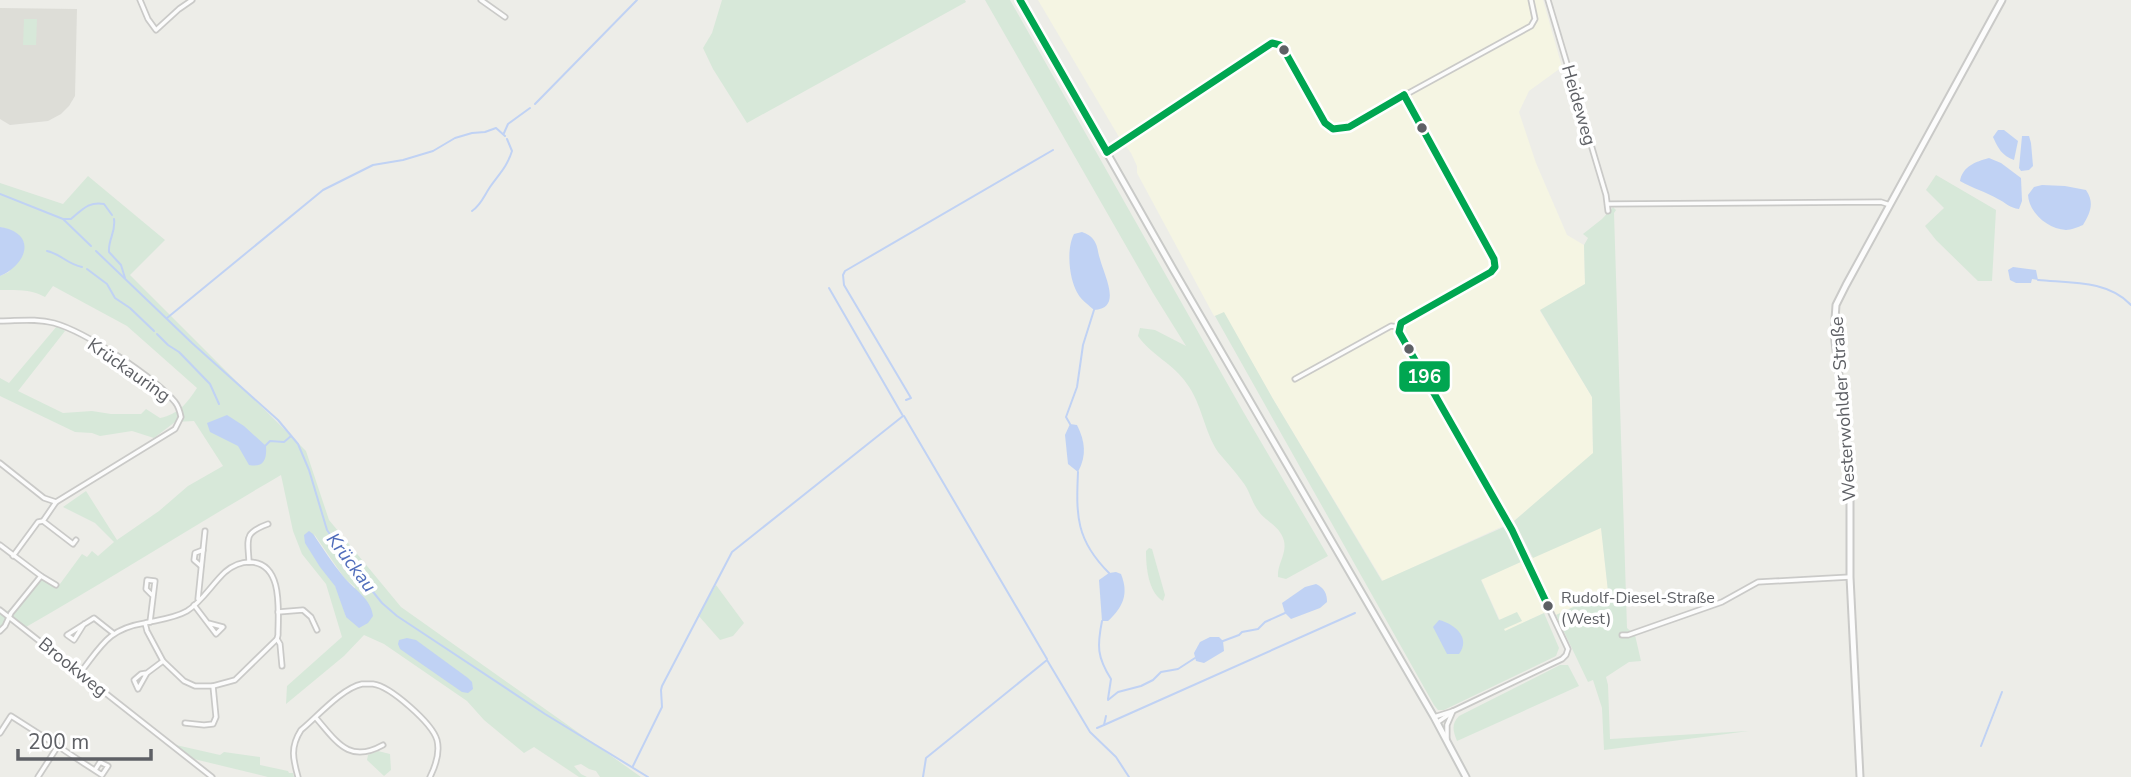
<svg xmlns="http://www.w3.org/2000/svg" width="2131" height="777" viewBox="0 0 2131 777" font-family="'Nunito Sans',sans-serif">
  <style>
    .commercial { fill: #f5f5e3 }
    .education { fill: #ddddd7 }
    .green { fill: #d7e8d9; fill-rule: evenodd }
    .water { fill: #c0d2f4 }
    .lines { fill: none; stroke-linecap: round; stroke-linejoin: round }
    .stream { stroke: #c0d2f4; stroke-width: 2 }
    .minor-casing { stroke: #cacac8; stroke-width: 7 }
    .tertiary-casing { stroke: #cacac8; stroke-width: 9 }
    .secondary-casing { stroke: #c9cac8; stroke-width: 9 }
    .minor { stroke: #fcfcfc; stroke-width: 3.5 }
    .tertiary { stroke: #fcfcfc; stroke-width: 5 }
    .secondary { stroke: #fcfcfc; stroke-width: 5 }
    .bus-1-casing { stroke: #fff; stroke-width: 12 }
    .bus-1 { stroke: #00a651; stroke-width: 7 }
    .bus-dot { fill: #5e6065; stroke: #fff; stroke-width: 2.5 }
    .labels { text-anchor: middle; stroke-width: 7; stroke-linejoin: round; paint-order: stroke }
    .bus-label { font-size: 16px; fill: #5e6065; stroke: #fff; text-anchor: start }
    .street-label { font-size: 18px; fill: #5e6065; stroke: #fff }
    .water-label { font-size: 19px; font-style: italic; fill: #506dbb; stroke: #fff }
    .line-badge { stroke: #fff; stroke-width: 2.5 }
    .badge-label { font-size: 19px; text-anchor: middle; font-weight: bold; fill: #fff }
  </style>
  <rect width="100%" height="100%" fill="#edede8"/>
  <!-- commercial -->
  <g class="commercial">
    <polygon points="1038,0 1543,0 1562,67 1529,91 1519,112 1536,163 1567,235 1584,245 1585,284 1540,311 1592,397 1593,454 1514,521 1383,581 1273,399 1224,313 1214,316 1137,173 1137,166 1131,153 1119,137"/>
    <polygon points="1601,527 1608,591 1556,615 1553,609 1505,631 1481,579"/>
  </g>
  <!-- education -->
  <polygon class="education" points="0,8 77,9 75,96 69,106 61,114 48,121 10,125 0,119"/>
  <!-- green -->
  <g class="green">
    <polygon points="722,0 965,0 966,2 747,123 713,69 703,48 712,33"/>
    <path d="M985 0H1010L1244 413 1328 556 1286 579 1278 577C1277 564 1287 554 1284 541 1280 525 1265 522 1257 509 1251 500 1249 489 1242 481 1235 471 1226 462 1218 452 1204 431 1202 404 1187 384 1174 364 1151 355 1138 336L1140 328 1155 330 1186 346 1153 293Z"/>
    <polygon points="24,19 37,19 36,45 23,45"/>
    <polygon points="1936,175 1996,210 1992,281 1978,281 1936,240 1925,226 1944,208 1926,190"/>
    <path d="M88 176 165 240 130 275 306 451 329 520 401 607 641 777H600L596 771 589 769 581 764 574 766 581 774 587 777H579L534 747 524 753 484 720 467 701 384 644 364 635 344 656 286 704 287 686 342 637 326 584 302 554 293 531 281 475C195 525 112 578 26 627L13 617 0 629V615L9 610 42 578 57 588 82 554 87 557 92 551 98 556 114 542 95 523 63 507 86 491 117 540 159 511 188 486 223 466 194 421 175 422 154 438 132 431 100 436 92 433 75 432 0 396V378L9 383 57 326 65 331 18 391 63 413 92 411 111 414H141L146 409 160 418C179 414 187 403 197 388L127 326 53 286 45 297C32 289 14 290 0 290V276L9 272 24 243C19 236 8 228 0 227V183L63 204ZM314 534 345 579 355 587 346 617 342 602Z"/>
    <polygon points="1613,207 1616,210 1614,213 1627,628 1635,635 1641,661 1629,662 1606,677 1608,685 1610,739 1749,731 1604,750 1602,708 1593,680 1588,682 1556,615 1608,591 1601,528 1533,558 1514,521 1593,453 1592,397 1540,310 1585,284 1584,245 1588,238 1583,234 1602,219"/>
    <polygon points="1224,312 1273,399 1382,581 1506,526 1523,561 1481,580 1499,620 1517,612 1522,621 1504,629 1505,631 1544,613 1559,648 1556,656 1444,710 1438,710 1434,705 1215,316"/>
    <path d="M1149 548 1152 549 1165 595 1163 601C1148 592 1146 567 1146 551Z"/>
    <polygon points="716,585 744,623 733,636 720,640 698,615"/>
    <path d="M1560 665H1568L1579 686 1457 741C1453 731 1451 724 1459 716Z"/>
    <polygon points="176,745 220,755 224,752 260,757 260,765 288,771 289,773 293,773 294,777 268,777 194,759"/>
    <polygon points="378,751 390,754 391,770 384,776 367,760 368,755"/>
  </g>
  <!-- water -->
  <g class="water">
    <path d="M1998 130H2004L2018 141 2014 160C2002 156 1998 148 1993 137Z"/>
    <polygon points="2022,136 2029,136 2031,143 2033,166 2029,170 2021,171 2019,168"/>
    <path d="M1989 158 2001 163 2021 178 2022 201 2019 209C2010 208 2006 203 1998 199 1986 192 1972 188 1960 181 1963 166 1975 162 1989 158Z"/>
    <path d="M2042 185 2065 186 2086 190C2095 203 2090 213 2083 225 2078 227 2071 230 2066 230 2048 229 2029 213 2028 195L2034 187Z"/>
    <path d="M0 227C37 233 28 264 0 276Z"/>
    <path d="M1082 232C1087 234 1092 236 1095 242 1098 247 1098 254 1100 259 1104 275 1123 309 1094 310 1089 305 1082 301 1078 294 1069 280 1066 249 1074 234Z"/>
    <polygon points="2013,267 2036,270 2038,280 2032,279 2031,283 2016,283 2010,280 2008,270"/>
    <path d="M227 415 244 426 266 446C267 459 264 468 249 465L238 446 210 432 207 423Z"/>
    <path d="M1070 424 1077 425C1085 441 1087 455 1078 472L1068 464 1065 435Z"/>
    <path d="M309 531 313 534C323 548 332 563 343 576 353 589 371 598 373 616L368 623 359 628 346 617 335 586 320 567 305 543 304 535Z"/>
    <path d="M1116 572 1121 574C1129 594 1123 607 1108 621H1102L1099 580 1109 573Z"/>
    <path d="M1316 584C1324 588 1327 593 1327 602L1320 608 1291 619 1285 613 1282 603 1305 587Z"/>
    <path d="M1439 620C1455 624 1471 638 1459 654H1447L1433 627Z"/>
    <polygon points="1210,637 1219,637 1223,641 1224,651 1204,663 1196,661 1194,653 1200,642"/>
    <polygon points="407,638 416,640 468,678 472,682 473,689 468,693 462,692 400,649 398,644 399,640"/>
  </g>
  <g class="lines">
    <!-- stream -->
    <g class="stream">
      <polyline points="535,104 637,0"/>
      <polyline points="504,133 508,124 530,108"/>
      <polyline points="0,194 63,219 91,246"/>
      <path d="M472 211C481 205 484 196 490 187 499 174 507 167 512 151L507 139"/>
      <path d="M64 219H71C82 210 89 201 104 204L112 215"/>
      <path d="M114 219C116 233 108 239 109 252L121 265 125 278"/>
      <path d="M47 251C61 254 67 264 82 267"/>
      <polyline points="96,251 192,343 278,420 298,444 309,470 327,530 357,572 382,603 397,616 545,714 648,777"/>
      <polyline points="87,269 107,284 115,298 130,308 154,331"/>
      <path d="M2038 280C2070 283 2108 280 2131 305"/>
      <polyline points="167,318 323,190 373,165 403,160 433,151 455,138 472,133 485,132 496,128 505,136"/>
      <polyline points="157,334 168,345 179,352 210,384 219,404"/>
      <polyline points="906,400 911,398 844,285 843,275 845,271 1053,150"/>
      <polyline points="904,416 1047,659"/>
      <polyline points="1070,424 1066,417 1077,387 1083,345 1094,310"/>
      <polyline points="265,446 270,441 284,442 291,436"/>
      <path d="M1078 472C1076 516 1076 540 1109 573"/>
      <path d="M1102 621C1097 646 1097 657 1111 679L1108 699"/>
      <polyline points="1223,641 1239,635 1242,632 1258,629 1265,622 1285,613"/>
      <polyline points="1108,700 1118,692 1141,686 1153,680 1161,672 1178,669 1195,658"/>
      <polyline points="1104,725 1355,613"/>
      <polyline points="1097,728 1104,725 1106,716"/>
      <polyline points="1981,746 2002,692"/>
      <polyline points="633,766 662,707 661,690 662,686 732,552 903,416 829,288"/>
      <polyline points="923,777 926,758 1047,660 1090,732 1116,757 1129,777"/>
    </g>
    <defs>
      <g id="minor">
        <polyline points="140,0 148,19 156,30 179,9 192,0"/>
        <polyline points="481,0 505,17"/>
        <polyline points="1548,0 1606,195 1608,211"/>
        <polyline points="1404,95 1494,259 1495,267 1491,272 1401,323 1399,332 1512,530 1568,649 1566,655 1562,659 1453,711 1434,717"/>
        <polyline points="1107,152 1272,43 1280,45 1287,53 1325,123 1333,129 1343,129 1531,26 1535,19 1531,0"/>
        <polyline points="1608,204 1881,202 1890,205"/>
        <path d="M0 321C18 321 36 318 54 323 86 332 154 377 175 402 179 407 180 412 181 417L175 429 56 502 44 498 0 463"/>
        <polyline points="1295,379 1391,326 1398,327"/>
        <polyline points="56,502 43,521 73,544 76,540"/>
        <polyline points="0,545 41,576 11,613 5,626 0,631"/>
        <polyline points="13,556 38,522 43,521"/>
        <path d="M249 562C248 539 243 533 268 524"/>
        <polyline points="201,566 194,560 195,553 203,550"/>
        <polyline points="41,576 56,585"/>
        <polyline points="198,599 205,531"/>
        <polyline points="194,605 216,634 223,627 208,623"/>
        <polyline points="0,610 212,777"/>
        <polyline points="278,612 303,610 311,617 317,630"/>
        <polyline points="150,622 155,581 147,580 146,589 153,596"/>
        <polyline points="84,624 74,640 67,635 94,618 113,633"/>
        <polyline points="1622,635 1628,635 1722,602 1758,582 1850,577"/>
        <polyline points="277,639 280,644 282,666"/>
        <path d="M80 673C102 645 108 629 145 623L147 631 163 661 184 681 195 686H213L235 680 277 639 278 635C278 612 284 563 250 562 241 562 232 566 225 572 212 584 202 602 187 611 175 618 158 620 145 623"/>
        <polyline points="147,673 141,674 134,680 138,689 147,673 163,661"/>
        <path d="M316 718C337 742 349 764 383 745"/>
        <polyline points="1438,722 1451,713"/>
        <polyline points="185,723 204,725 213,724 216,717 213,686"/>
        <polyline points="0,733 11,716 58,746 38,777"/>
        <polyline points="1447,739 1447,725 1453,711"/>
        <path d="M58 746C72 756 87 765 102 775L108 766 100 762 95 770"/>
        <path d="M298 777C293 759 290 747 301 730 317 717 342 688 362 684 362 684 372 684 373 684 390 686 432 723 437 740 440 752 435 767 430 777"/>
      </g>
      <polyline id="tertiary" points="1860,777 1850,577 1850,468 1834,333 1836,305 1846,285 2002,0"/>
      <polyline id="secondary" points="1020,0 1173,269 1434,717 1466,777"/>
    </defs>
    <!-- minor casing -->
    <use href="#minor" class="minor-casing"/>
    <!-- tertiary casing -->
    <use href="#tertiary" class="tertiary-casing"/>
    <!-- secondary casing -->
    <use href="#secondary" class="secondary-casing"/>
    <!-- minor -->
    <use href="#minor" class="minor"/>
    <!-- tertiary -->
    <use href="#tertiary" class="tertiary"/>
    <!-- secondary -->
    <use href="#secondary" class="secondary"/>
    <defs>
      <g id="bus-1">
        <polyline points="1020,0 1107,152"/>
        <polyline points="1404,95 1494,259 1495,267 1491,272 1401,323 1399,332 1512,530 1548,606"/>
        <polyline points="1107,152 1272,43 1280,45 1284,50 1325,123 1333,129 1349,127 1404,95"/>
      </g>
    </defs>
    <!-- bus-1 casing -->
    <use href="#bus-1" class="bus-1-casing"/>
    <!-- bus-1 -->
    <use href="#bus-1" class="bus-1"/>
  </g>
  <!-- markers -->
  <g class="bus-dot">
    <circle cx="1284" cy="50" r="6"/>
    <circle cx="1422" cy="128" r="6"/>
    <circle cx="1409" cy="349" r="6"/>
    <circle cx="1548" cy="606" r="6"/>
  </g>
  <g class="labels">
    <!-- bus labels -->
    <g class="bus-label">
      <text x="1561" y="603">Rudolf-Diesel-Straße<tspan x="1561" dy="21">(West)</tspan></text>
    </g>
    <!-- street labels -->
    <g class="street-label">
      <text transform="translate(1579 105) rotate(74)" y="6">Heideweg</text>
      <text transform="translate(129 370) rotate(35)" y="6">Krückauring</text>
      <text transform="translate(1843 409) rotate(-94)" y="6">Westerwohlder Straße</text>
      <text transform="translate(73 667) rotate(39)" y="6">Brookweg</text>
    </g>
    <!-- water labels -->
    <g class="water-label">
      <text transform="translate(352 562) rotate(53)" y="7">Krückau</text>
    </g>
  </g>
  <rect class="line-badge" x="1398" y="360" width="53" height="33" rx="7" fill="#00a651"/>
  <g class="badge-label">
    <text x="1424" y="383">196</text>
  </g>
  <!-- scale -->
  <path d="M18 749v10h133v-10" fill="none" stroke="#5e6065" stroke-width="3.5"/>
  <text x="28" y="749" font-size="21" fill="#5e6065" stroke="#ffffff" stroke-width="5" paint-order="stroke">200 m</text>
</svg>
